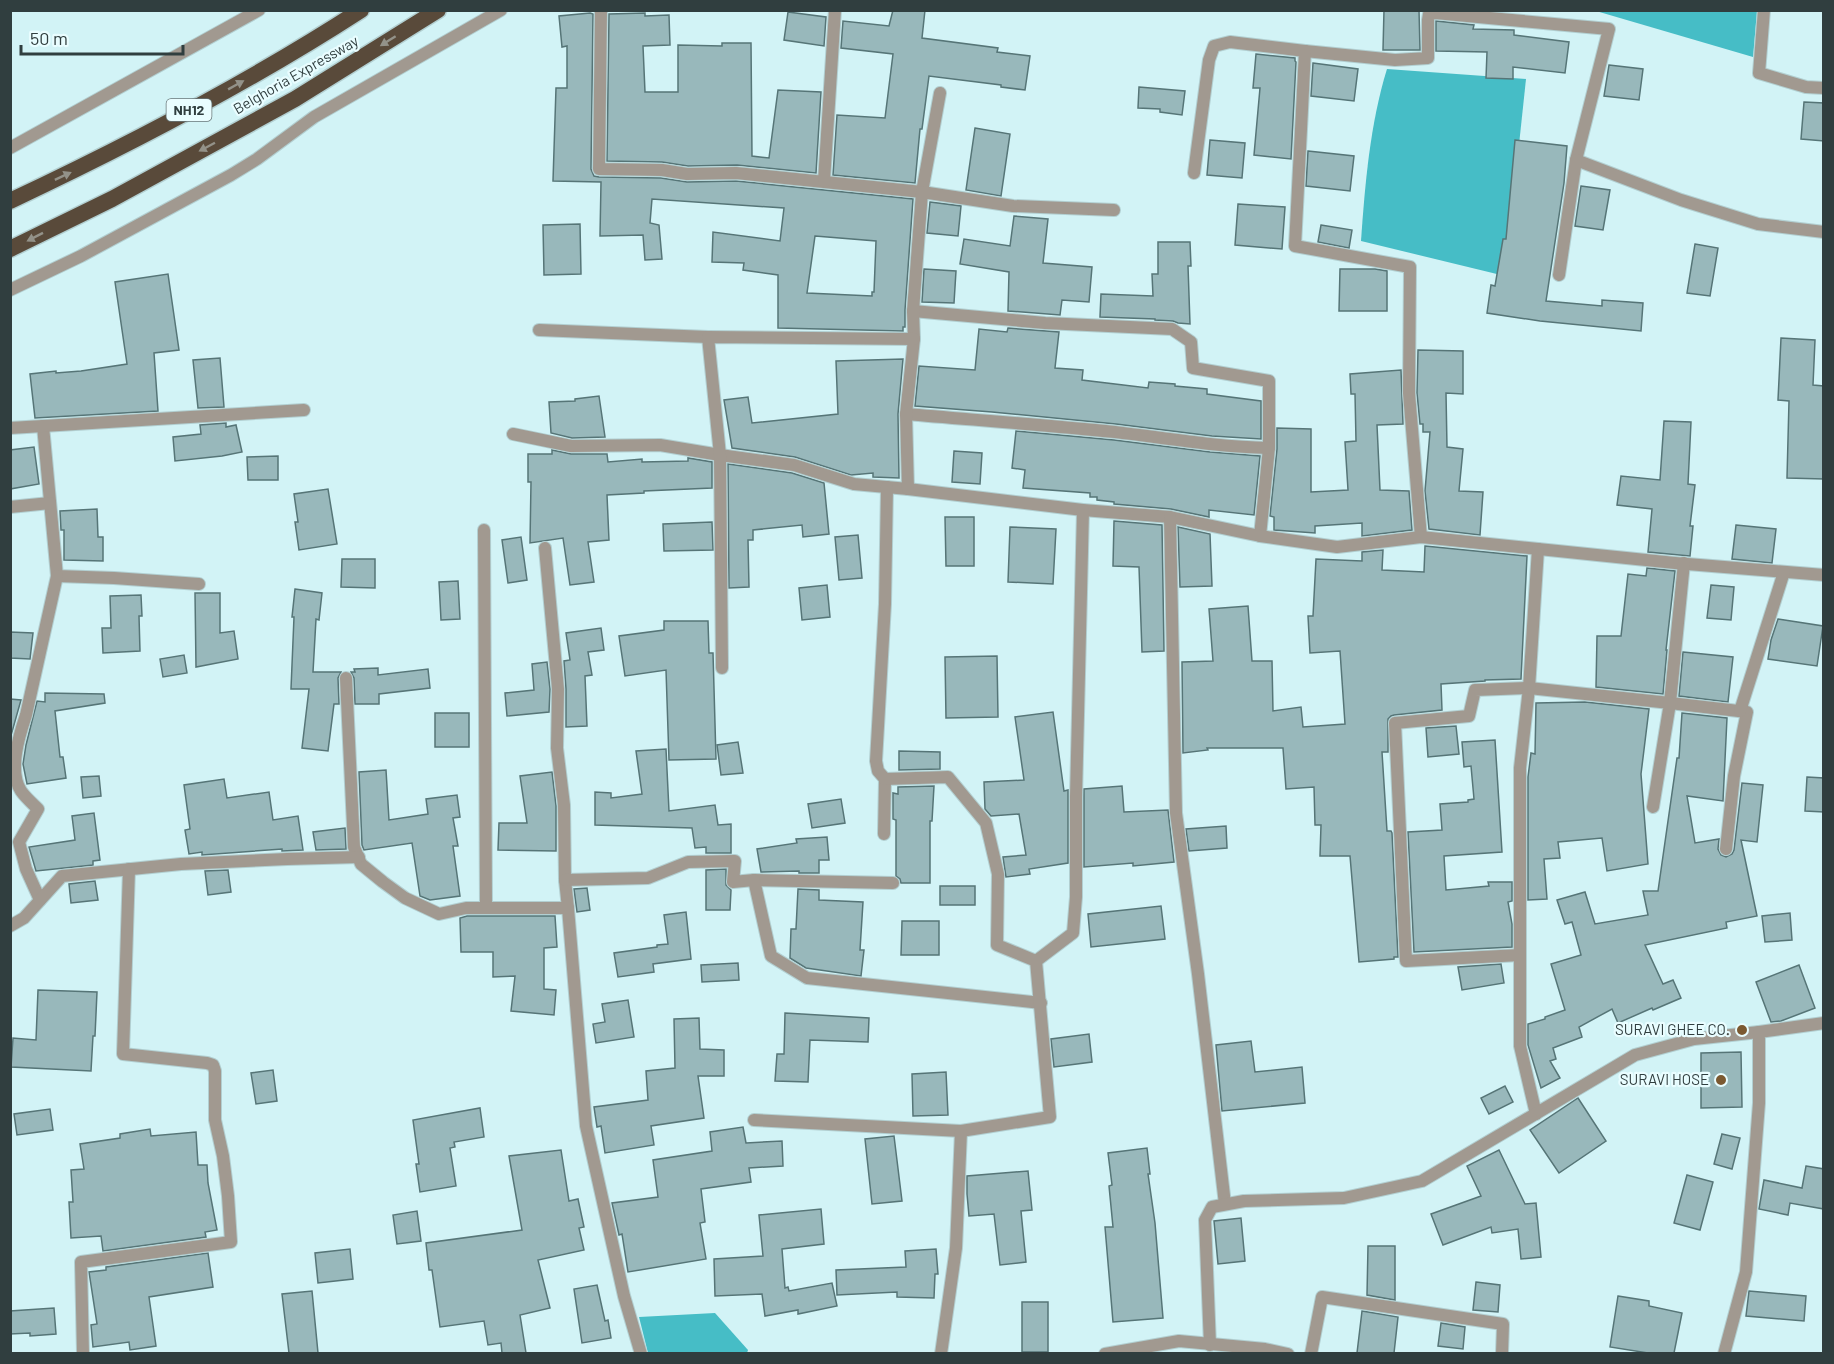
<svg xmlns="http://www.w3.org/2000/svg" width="1834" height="1364" viewBox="0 0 1834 1364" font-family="Barlow,sans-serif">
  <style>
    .water { fill: #46bdc6 }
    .building { fill: #98b8bb; stroke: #567577; stroke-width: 1.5; fill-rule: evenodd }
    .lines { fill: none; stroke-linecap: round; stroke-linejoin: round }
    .minor-casing { stroke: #b2cfd1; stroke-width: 14 }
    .tertiary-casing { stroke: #b2cfd1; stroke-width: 14 }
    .trunk-casing { stroke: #b2cfd1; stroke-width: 19 }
    .minor { stroke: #a19990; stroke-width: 12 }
    .tertiary { stroke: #a19990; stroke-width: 12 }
    .trunk { stroke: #594a3a; stroke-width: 16 }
    .oneway { fill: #939289 }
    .poi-dot { fill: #7b5931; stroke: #e9fdff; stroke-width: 2 }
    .labels { text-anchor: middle; stroke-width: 4.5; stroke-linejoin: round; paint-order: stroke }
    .shield { fill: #e9fdff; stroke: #687779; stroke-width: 1.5 }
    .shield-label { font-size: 14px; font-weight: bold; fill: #303e3f }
    .street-label { font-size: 15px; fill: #303e3f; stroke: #e9fdff }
    .poi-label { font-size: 15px; fill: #303e3f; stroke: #e9fdff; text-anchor: end }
  </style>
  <rect width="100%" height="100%" fill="#d2f3f6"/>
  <!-- water -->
  <g class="water">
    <polygon points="1596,11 1757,11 1753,57"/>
    <path d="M1387 69 1526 79 1505 276 1361 241C1365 184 1370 124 1387 69Z"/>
    <polygon points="715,1313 748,1350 747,1353 648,1353 639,1317"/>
  </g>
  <!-- building -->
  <g class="building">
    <polygon points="893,10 925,10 922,38 998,48 997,52 1030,56 1025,90 1001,87 1001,85 929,76 922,129 920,129 915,183 833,175 837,115 885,118 893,54 841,48 843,21 889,26"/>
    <polygon points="1384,10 1419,10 1420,50 1383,50"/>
    <polygon points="788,12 826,17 824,46 784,40"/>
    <path d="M590 13 593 14 591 169 594 176 599 177 661 178 687 182 736 181 913 199 905 310V327H903V331L778 328V275L743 270 744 263 712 262 713 232 780 241 784 208 652 199 650 223 659 225 662 259 645 260 643 235 600 236 601 182 553 181 556 88H567V46L562 47 559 16ZM815 236 876 241 874 292H872V296L807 293Z"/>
    <polygon points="645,13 645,16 669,15 670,45 643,46 645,92 678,92 678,45 722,46 722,43 751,43 752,156 769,158 778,90 821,92 816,173 737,165 688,166 662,162 607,161 609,14"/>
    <polygon points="1436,21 1474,25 1473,29 1514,30 1514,35 1569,42 1565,73 1513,67 1513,79 1486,78 1487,52 1436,51"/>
    <polygon points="1256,54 1295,58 1295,61 1296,62 1291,159 1254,155 1260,88 1253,88"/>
    <polygon points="1313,63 1358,69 1354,101 1311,96"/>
    <polygon points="1609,65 1643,69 1639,100 1604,96"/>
    <polygon points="1139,87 1185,91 1182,115 1160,112 1160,109 1138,108"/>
    <polygon points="1804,102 1824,103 1824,141 1801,139"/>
    <polygon points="975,128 1010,134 1001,196 966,190"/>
    <polygon points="1210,140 1245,143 1242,178 1207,175"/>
    <polygon points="1515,140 1567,146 1564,183 1546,301 1602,306 1602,300 1643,303 1641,331 1540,321 1487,313 1491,285 1495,286 1503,239 1506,239"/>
    <polygon points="1308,151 1354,156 1350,191 1306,186"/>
    <polygon points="1581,186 1610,190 1603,230 1575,226"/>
    <polygon points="930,202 961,206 958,236 927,233"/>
    <polygon points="1238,204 1285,207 1282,249 1235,245"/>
    <polygon points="1014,216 1048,219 1043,263 1092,267 1089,302 1062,300 1060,315 1008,311 1009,272 960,264 964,239 1010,246"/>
    <polygon points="580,224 581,274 544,275 543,225"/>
    <polygon points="1321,225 1352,230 1349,248 1318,242"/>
    <polygon points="1158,242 1190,242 1191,266 1188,266 1190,324 1178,323 1173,321 1155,320 1155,319 1100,317 1101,294 1153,296 1152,274 1158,274"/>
    <polygon points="1695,244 1718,248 1710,296 1687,293"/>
    <polygon points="924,269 956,271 954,303 922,302"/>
    <polygon points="1340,269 1375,269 1387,271 1387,311 1339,311"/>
    <polygon points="168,274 179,350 154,353 158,411 35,418 30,374 56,371 56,373 81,371 127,364 115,282"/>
    <polygon points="1008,328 1059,332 1055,368 1083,370 1082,380 1148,388 1149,382 1175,384 1175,386 1207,389 1207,394 1261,401 1261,439 1212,436 1116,424 992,412 915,406 919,366 975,370 979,329 1007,332"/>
    <polygon points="1781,338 1815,340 1813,385 1824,386 1824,479 1787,478 1789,401 1778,400"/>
    <polygon points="1418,350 1463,351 1463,394 1446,393 1447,447 1463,449 1459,491 1483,492 1480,535 1429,529 1425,491 1430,432 1423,432 1423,424 1420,424 1417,393"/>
    <polygon points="220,358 224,407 198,408 193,360"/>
    <polygon points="903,359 898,414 899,478 873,477 873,473 851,475 795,457 732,448 724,400 748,397 752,423 838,414 836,361"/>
    <polygon points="1401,370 1403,424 1377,425 1380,490 1409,491 1412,530 1362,536 1362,523 1315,526 1315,533 1274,530 1274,517 1270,516 1277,449 1277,428 1311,429 1311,492 1348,490 1345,442 1356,441 1355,394 1351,394 1350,374"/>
    <polygon points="599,396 605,437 572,438 551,433 549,402 575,401 575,399"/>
    <polygon points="1664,421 1691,422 1688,484 1695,485 1690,526 1693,526 1690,556 1648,552 1652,509 1617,505 1621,476 1660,480"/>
    <polygon points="226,423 226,427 236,425 242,452 222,456 175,461 173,437 201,434 200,425"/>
    <polygon points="1016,431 1114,440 1210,452 1260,456 1254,515 1209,510 1209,517 1171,509 1114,504 1114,502 1097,500 1097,497 1090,497 1090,493 1023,488 1025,470 1012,468"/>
    <polygon points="34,447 39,484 10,489 10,450"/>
    <polygon points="552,450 571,454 607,454 608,462 642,459 642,462 688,461 688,458 712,462 712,488 644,491 644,493 607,495 609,540 588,542 594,582 570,585 563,538 530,543 531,482 528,482 528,454 552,454"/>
    <polygon points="954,451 982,453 980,484 952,482"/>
    <polygon points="278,456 278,480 248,480 247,457"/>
    <polygon points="728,464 792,473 824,483 829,534 803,537 802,525 753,530 753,540 748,540 749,587 729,588"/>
    <polygon points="328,489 337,544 299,550 295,522 298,522 294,494"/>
    <polygon points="97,509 98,537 103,537 103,561 64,560 64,530 61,530 60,511"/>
    <polygon points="945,517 974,517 974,566 946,566"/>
    <polygon points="1114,521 1162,525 1164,651 1142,652 1139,567 1113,566"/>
    <polygon points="712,522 713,550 664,551 663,524"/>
    <polygon points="1736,525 1776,529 1772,563 1732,559"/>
    <polygon points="1010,527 1056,529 1053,584 1008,582"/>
    <polygon points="1178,527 1210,534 1212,586 1180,587"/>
    <polygon points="858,535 862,578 839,580 835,537"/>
    <polygon points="521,537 527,580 508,583 502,540"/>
    <polygon points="1425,546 1527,556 1521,679 1485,680 1485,681 1441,684 1442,710 1394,715 1391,716 1388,719 1388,752 1382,752 1387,831 1391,831 1392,833 1398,957 1394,957 1394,959 1359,962 1350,856 1320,856 1321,825 1315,825 1314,787 1286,789 1283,748 1207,748 1208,750 1183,753 1182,662 1213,661 1209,609 1248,606 1252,661 1272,661 1273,711 1301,707 1303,727 1345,724 1340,651 1310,653 1308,616 1313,616 1316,559 1362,561 1362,552 1383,550 1382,570 1424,572"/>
    <polygon points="342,559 375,559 375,588 341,587"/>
    <polygon points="1647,568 1675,571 1666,650 1667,650 1663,694 1596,687 1597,636 1621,636 1628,574 1646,576"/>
    <polygon points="458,581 460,619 441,620 439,582"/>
    <polygon points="827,585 830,617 802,620 799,588"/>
    <polygon points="1711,585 1734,587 1731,620 1707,618"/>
    <polygon points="295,589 322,593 319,620 316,619 313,672 341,672 338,678 339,704 334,704 328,751 302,748 309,689 291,689 294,617 292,617"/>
    <polygon points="195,593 220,593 220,633 234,631 238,659 196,667"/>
    <polygon points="141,595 142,616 139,616 140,651 103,653 102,628 111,628 110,596"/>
    <polygon points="1778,619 1823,626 1817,666 1768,659 1771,640"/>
    <polygon points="664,621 708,621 709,653 713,653 716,759 669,760 666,670 625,676 619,636 664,630"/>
    <polygon points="601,628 604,650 588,652 592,675 585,676 587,726 566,727 566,689 564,661 570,660 566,633"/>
    <polygon points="10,632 33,633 30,659 10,658"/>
    <polygon points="1683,652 1733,657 1728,702 1679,696"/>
    <polygon points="184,655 187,673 163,677 160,659"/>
    <polygon points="997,656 998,717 946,718 945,657"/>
    <polygon points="547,662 550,689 549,712 507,716 505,693 534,690 532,664"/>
    <polygon points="378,668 378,675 428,669 430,688 379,694 379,704 355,704 354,678 351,672 355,672 354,669"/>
    <polygon points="45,693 104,694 105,703 55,711 60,757 63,757 66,778 27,784 23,764 26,745 37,701 45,702"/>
    <polygon points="10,699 21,700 10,739"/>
    <polygon points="1585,702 1649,709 1641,774 1648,864 1607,871 1602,838 1558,842 1560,858 1544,859 1547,899 1528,900 1528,777 1531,753 1535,754 1536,703"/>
    <polygon points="1053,712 1064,791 1068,790 1068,863 1029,869 1030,874 1006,877 1003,857 1026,855 1019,814 991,816 985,809 984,782 1024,780 1015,717"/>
    <rect x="435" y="713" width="34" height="34"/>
    <polygon points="1682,713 1727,718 1723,801 1687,796 1695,843 1719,839 1718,849 1721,855 1726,857 1732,854 1734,850 1742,783 1763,785 1757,842 1741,840 1757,916 1726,922 1727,928 1645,945 1663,984 1673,980 1681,998 1653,1010 1652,1008 1618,1023 1612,1009 1579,1027 1582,1037 1553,1048 1556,1059 1550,1061 1560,1078 1541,1088 1528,1045 1528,1024 1545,1019 1545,1017 1565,1010 1551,964 1581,955 1572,922 1565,924 1557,900 1585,892 1595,924 1648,915 1643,891 1658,891 1677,758 1679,758"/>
    <polygon points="1456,726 1459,754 1428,757 1426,728"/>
    <polygon points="1495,740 1502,852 1444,856 1446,890 1489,886 1488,882 1512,882 1512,901 1508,902 1512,924 1512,947 1414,952 1408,832 1442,830 1440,804 1468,802 1468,800 1474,799 1471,766 1464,767 1462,742"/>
    <polygon points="738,742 743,773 721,775 717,745"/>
    <polygon points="666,749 669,811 715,805 718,825 731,824 731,853 706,853 706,847 695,848 692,828 595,825 595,792 611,793 611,798 642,794 636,751"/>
    <polygon points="899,751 940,752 940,769 899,770"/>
    <polygon points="386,770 389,820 428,814 426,799 457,795 460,817 453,818 458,846 453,846 460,896 430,900 420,896 412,843 364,850 362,845 359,772"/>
    <polygon points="552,772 556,806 556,851 498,850 499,823 527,823 520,776"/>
    <polygon points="99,776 101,796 83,798 81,777"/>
    <polygon points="1807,777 1824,778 1824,812 1805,811"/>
    <polygon points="224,779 227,798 269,792 273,820 298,816 303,850 282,851 282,849 202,855 202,852 189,854 185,830 190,829 184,785"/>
    <polygon points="934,786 932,821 930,821 930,883 901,883 900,879 896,876 896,820 893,819 893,793 898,794 898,787"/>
    <polygon points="1122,786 1124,812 1168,810 1174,862 1133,866 1133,863 1084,867 1084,789"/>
    <polygon points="841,799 845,823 812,828 808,804"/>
    <polygon points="94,813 100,860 93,861 93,865 36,871 29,847 75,840 72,816"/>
    <polygon points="1226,826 1227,848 1189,851 1186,829"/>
    <polygon points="345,828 346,849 316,850 313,832"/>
    <polygon points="827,837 829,860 819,860 819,873 799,873 799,871 761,872 757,849 797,843 796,839"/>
    <polygon points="726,869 726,885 731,890 730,910 706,910 706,870"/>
    <polygon points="228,870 231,892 208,895 205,871"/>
    <polygon points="95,881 98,900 71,903 69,884"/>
    <rect x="940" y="886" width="35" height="19"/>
    <polygon points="587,888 590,910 577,912 574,889"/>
    <polygon points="798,889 819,890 819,900 863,902 860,950 864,950 861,976 806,968 790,958 791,929 796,929"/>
    <polygon points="1161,906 1165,939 1091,947 1088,914"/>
    <polygon points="686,912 691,959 653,964 654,972 618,977 614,953 657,947 657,945 668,944 664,915"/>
    <polygon points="1790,913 1792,940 1765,942 1762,916"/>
    <polygon points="467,916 555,916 557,947 544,948 544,989 556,990 554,1015 511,1011 515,976 493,977 493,952 461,952 460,918"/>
    <polygon points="902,921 939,921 939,955 901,955"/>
    <polygon points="738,963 739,980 702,982 701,965"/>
    <polygon points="1501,964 1504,983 1462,990 1458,967"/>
    <polygon points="1799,965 1815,1008 1781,1021 1771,1022 1756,982"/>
    <polygon points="38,990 97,992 95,1036 93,1036 91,1071 11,1067 13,1038 36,1040"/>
    <polygon points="628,1000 634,1037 596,1043 593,1024 605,1022 602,1004"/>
    <polygon points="785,1013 869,1018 868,1042 810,1040 808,1082 775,1081 777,1054 784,1054"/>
    <polygon points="699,1018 700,1049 724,1050 724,1076 698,1076 704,1118 651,1126 654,1145 605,1153 601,1126 597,1127 594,1107 648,1100 646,1071 675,1068 674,1019"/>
    <polygon points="1089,1034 1092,1062 1054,1067 1051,1039"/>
    <polygon points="1251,1041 1255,1072 1302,1067 1305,1103 1222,1111 1216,1045"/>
    <polygon points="1741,1052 1742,1107 1701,1108 1701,1053"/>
    <polygon points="273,1070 277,1101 256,1104 251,1073"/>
    <polygon points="946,1072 948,1115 913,1116 912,1074"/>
    <polygon points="1505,1086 1513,1102 1489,1114 1481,1098"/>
    <polygon points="1578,1098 1606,1141 1559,1173 1530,1130"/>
    <polygon points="480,1108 484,1137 454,1142 455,1147 450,1148 456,1186 420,1192 416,1164 419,1164 413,1120"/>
    <polygon points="50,1109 53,1130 17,1135 14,1114"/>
    <polygon points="743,1127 746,1143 782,1141 783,1166 749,1168 751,1182 701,1189 705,1222 700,1223 706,1259 628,1272 622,1234 619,1235 612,1203 658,1197 653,1160 712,1151 710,1132"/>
    <polygon points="150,1129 151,1136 196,1132 198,1165 207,1165 208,1183 217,1230 205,1232 206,1237 103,1251 101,1236 71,1238 69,1202 73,1202 71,1170 84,1169 80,1144 120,1138 120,1134"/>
    <polygon points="1722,1134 1740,1138 1732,1169 1714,1164"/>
    <polygon points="894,1136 902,1201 872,1204 865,1139"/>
    <polygon points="1147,1148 1150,1174 1148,1174 1155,1223 1163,1318 1113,1322 1105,1227 1113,1227 1109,1186 1112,1185 1108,1153"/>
    <polygon points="561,1150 569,1201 578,1199 584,1227 579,1228 584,1250 538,1260 550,1308 520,1315 526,1353 502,1353 501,1343 488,1345 484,1321 440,1327 432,1270 429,1270 426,1243 522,1230 509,1156"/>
    <polygon points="1499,1150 1525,1204 1536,1203 1541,1257 1521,1259 1518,1229 1492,1233 1491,1227 1443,1245 1431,1214 1481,1196 1467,1166"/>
    <polygon points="1806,1166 1824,1169 1824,1209 1790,1203 1788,1215 1759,1209 1764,1180 1802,1188"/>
    <polygon points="1028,1171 1032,1210 1021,1211 1026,1262 1000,1265 994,1214 969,1216 967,1194 967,1176"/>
    <polygon points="1687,1175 1713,1182 1700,1230 1674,1223"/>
    <polygon points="821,1209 824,1244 782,1249 785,1288 788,1287 789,1291 832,1283 837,1306 798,1314 798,1310 765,1316 762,1294 715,1296 714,1259 763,1256 759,1215"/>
    <polygon points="417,1211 421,1241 397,1244 393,1215"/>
    <polygon points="1241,1218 1245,1261 1218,1264 1214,1221"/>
    <polygon points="1368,1246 1395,1246 1395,1300 1367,1295"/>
    <polygon points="350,1249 353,1279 318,1283 315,1253"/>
    <polygon points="936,1249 938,1274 935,1274 934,1298 897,1297 897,1292 837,1295 836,1270 906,1267 905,1251"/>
    <polygon points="208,1253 213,1287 149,1297 156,1346 130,1350 129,1342 93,1347 91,1325 97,1324 89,1272 106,1270 106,1267"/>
    <polygon points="1476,1282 1500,1285 1498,1312 1473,1310"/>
    <polygon points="597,1285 605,1321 608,1320 611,1338 582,1343 574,1289"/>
    <polygon points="312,1291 318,1353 289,1353 282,1294"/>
    <polygon points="1749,1291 1806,1296 1804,1321 1746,1316"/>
    <polygon points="1618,1296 1649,1301 1649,1306 1682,1313 1674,1353 1648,1353 1610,1347"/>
    <rect x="1022" y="1302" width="26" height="50"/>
    <polygon points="54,1308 56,1334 30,1336 30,1333 10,1334 10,1311"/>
    <polygon points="1362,1311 1398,1317 1394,1353 1357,1353"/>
    <polygon points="1441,1323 1465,1327 1463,1349 1438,1346"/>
  </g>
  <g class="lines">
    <defs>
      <g id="minor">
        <polyline points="601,10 599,169 662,170 687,174 736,173 922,192 940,93"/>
        <polyline points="1764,10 1759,73 1806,87 1824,88"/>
        <polyline points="1305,51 1395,60 1428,58 1428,20 1429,14 1435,13 1609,29 1576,160 1681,200 1758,224 1824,232"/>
        <polyline points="1194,173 1209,60 1214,46 1230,42 1305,51 1295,246 1410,267 1409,393 1421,537"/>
        <polyline points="824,181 835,10"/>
        <polyline points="1559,275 1576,160"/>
        <polyline points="913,311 1045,323 1172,329 1191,342 1193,368 1269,381 1269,448 1260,536"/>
        <polyline points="539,330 708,337"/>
        <path d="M906 414C976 420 1045 425 1115 432 1166 438 1217 447 1269 448"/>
        <polyline points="43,426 57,576 114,578 199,584"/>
        <polyline points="10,428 304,410"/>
        <polyline points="513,434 571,446 660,445 720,455 794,465 854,484 908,489 1083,510 1170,517 1260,536 1337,547 1421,537 1675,563 1824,575"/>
        <polyline points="908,489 906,414 914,339 913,311 922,192 1013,206 1114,210"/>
        <polyline points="10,507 50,503"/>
        <polyline points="1170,517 1176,813 1198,974 1225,1204"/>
        <polyline points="484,530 486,907"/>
        <polyline points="545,548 558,689 557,748 564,805 565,880 568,908"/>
        <polyline points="1684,563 1670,703 1747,712 1734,776 1726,849"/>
        <polyline points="722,668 720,455 708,337 914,339"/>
        <polyline points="346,678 354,847 361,864 383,882 405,898 439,914 466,908 568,908 586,1126 624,1296 641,1354"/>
        <polyline points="1740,711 1784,572"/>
        <polyline points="884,834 885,779"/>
        <polyline points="565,880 648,878 688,862 735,861 733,882 754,880 893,883"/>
        <polyline points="754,880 771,956 807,978 1041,1003"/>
        <path d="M40 900 26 869 19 842 38 809C32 803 26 798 21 791 8 771 19 736 26 715L57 576"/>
        <polyline points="10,926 24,918 62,876 181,864 287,859 359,857"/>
        <polyline points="1520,955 1406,961 1395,723 1469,716 1475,690 1529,688 1670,703 1653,807"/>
        <polyline points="1036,961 1073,933 1076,897 1076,797 1083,510"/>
        <polyline points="1536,1114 1520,1046 1520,768 1529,688 1538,549"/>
        <polyline points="754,1120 961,1131 1050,1117 1036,961 997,945 998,874 986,823 948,777 885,779 878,771 876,761 885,604 887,487"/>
        <polyline points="1210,1345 1205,1220 1212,1207 1244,1201 1344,1198 1422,1181 1635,1055 1694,1039 1759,1032"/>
        <polyline points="83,1354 81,1262 231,1242 228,1196 223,1156 215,1120 215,1071 213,1065 207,1063 123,1054 129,869"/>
        <polyline points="941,1354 956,1248 961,1131"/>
        <polyline points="1105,1354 1179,1341 1265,1349 1288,1354"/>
        <polyline points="1311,1354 1322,1297 1503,1324 1502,1354"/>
        <polyline points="1724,1354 1746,1272 1759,1103 1759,1032 1824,1023"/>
      </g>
      <g id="tertiary">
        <polyline points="10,148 259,10"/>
        <polyline points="10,290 81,256 231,175 257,159 314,117 501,10"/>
      </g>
      <g id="trunk">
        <path d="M10 201C131 144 250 82 361 10"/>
        <polyline points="10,249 112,199 295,99 438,10"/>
      </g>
    </defs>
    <!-- minor casing -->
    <use href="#minor" class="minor-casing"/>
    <!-- tertiary casing -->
    <use href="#tertiary" class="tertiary-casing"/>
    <!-- trunk casing -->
    <use href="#trunk" class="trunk-casing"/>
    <!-- minor -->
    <use href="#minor" class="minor"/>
    <!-- tertiary -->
    <use href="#tertiary" class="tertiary"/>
    <!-- trunk -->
    <use href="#trunk" class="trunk"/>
  </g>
  <!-- one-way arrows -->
  <defs><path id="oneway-solid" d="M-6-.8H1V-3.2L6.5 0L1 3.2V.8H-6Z" transform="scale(1.5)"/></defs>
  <g class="oneway">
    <use href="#oneway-solid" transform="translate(388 41) rotate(148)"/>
    <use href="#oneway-solid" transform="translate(236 85) rotate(-29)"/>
    <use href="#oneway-solid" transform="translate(207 147) rotate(152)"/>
    <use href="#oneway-solid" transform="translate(63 176) rotate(-25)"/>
    <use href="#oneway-solid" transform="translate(35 237) rotate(153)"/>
  </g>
  <!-- markers -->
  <g class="poi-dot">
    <circle cx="1742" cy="1030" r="6"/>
    <circle cx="1721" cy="1080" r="6"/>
  </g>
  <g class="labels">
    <!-- shield labels -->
    <rect class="shield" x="166.5" y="99" width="45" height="22" rx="4.5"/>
    <g class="shield-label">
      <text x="189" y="115">NH12</text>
    </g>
    <!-- street labels -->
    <g class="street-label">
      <text transform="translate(296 75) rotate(-30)" y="5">Belghoria Expressway</text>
    </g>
    <!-- poi labels -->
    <g class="poi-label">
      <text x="1730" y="1035">SURAVI GHEE CO.</text>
      <text x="1709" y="1085">SURAVI HOSE</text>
    </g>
  </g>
  <!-- border -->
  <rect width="1834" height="1364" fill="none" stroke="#303e3f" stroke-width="24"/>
  <!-- scale -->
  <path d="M21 45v9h162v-9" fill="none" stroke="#303e3f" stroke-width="3"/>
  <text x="30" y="45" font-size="18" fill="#303e3f" stroke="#e9fdff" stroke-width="4.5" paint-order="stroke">50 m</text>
</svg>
